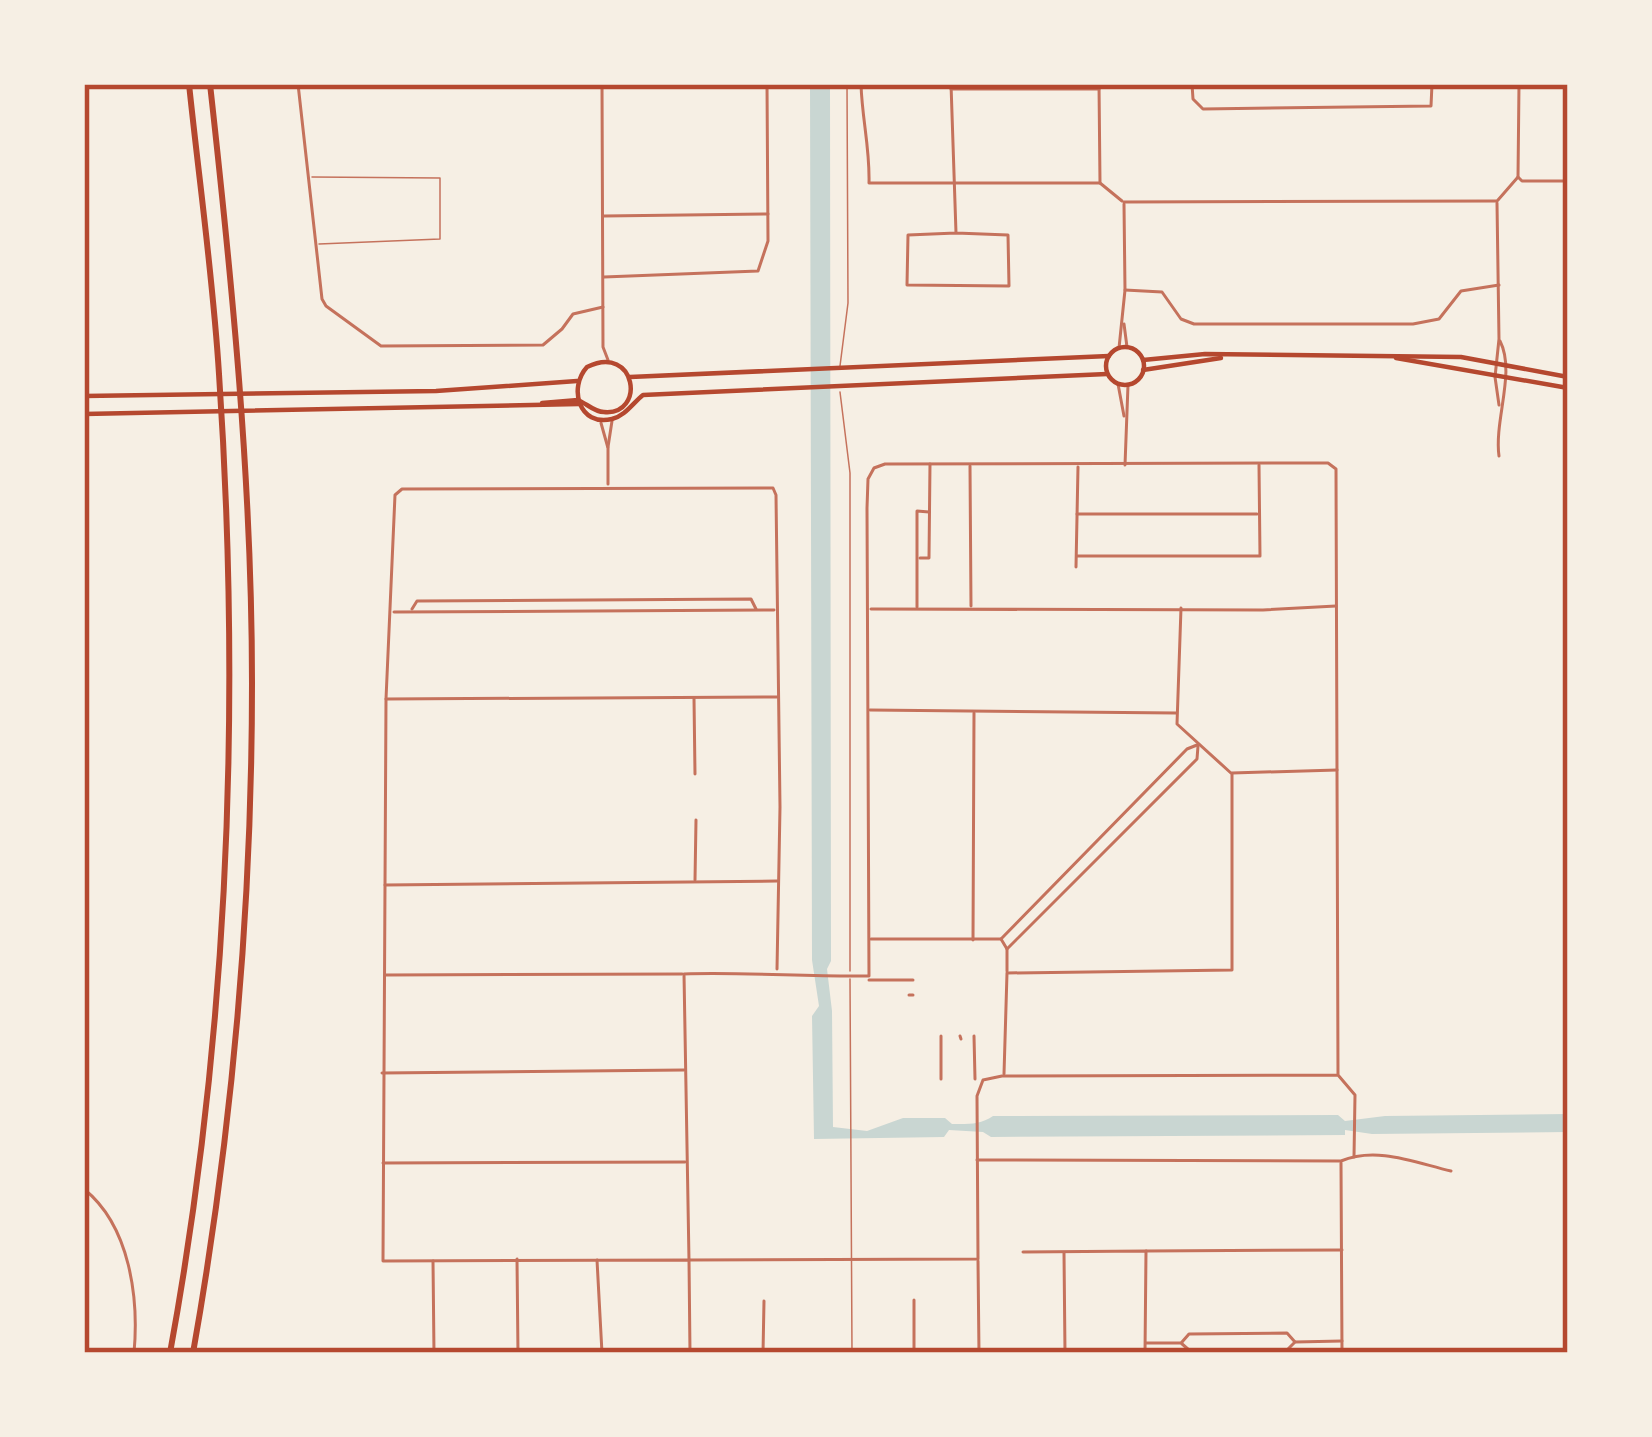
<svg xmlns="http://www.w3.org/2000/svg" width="1652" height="1437" viewBox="0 0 1652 1437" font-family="'Asap Condensed',sans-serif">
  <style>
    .water { fill: #c9d6d2 }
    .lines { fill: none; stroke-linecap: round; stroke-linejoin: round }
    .service { stroke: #c5725c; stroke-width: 1.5 }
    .pedestrian { stroke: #c5725c; stroke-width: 3 }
    .minor { stroke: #c5725c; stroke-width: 3 }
    .secondary { stroke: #b5482f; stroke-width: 4.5 }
    .trunk { stroke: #b5482f; stroke-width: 6 }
    .neatline { fill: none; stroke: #b5482f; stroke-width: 4.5 }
  </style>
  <rect width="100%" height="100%" fill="#f6efe4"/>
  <!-- water -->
  <path class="water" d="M810 84H830L831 961 827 969 832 1011 833 1127 867 1131 903 1118H945L952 1124C968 1124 980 1125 993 1116L1338 1115 1345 1121 1385 1116 1568 1114V1132L1372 1134 1345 1130V1135L991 1137 983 1132 949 1130 944 1137 814 1139 812 1016 819 1006 812 960Z"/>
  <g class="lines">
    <!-- service -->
    <g class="service">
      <polyline points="312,177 440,178 440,239 319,244"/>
      <polyline points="840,366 848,303 847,84"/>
      <polyline points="840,392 850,473 850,971"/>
      <polyline points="850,979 852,1353"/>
    </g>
    <!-- pedestrian -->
    <g class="pedestrian">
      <polyline points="869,980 913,980"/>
      <polyline points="909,995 913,995"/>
      <polyline points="960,1036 961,1039"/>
      <polyline points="974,1036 975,1079"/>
      <polyline points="941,1079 941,1036"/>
    </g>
    <!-- minor -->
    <g class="minor">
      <polyline points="298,84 322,299 326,306 381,346 543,345 562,329 573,314 603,307"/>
      <polyline points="602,84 603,347 608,360"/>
      <path d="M861 84C862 119 870 148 869 183H1100"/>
      <polyline points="951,84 956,233 908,235 907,285 1009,286 1008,235 956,233"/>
      <polyline points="1099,84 1100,183 1122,201"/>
      <polyline points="1192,84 1193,99 1203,109 1431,106 1432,84"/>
      <polyline points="951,89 1099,89"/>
      <polyline points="1518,177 1522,181 1568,181"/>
      <polyline points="1498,200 1518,177 1519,84"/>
      <polyline points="1124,202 1497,201"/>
      <polyline points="1497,203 1499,339 1495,377 1499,405"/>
      <polyline points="604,216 768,214"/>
      <polyline points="604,277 758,271 768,241 767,84"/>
      <polyline points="1125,290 1162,292 1181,319 1194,324 1413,324 1439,319 1461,291 1499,285"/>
      <polyline points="1124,324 1127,347"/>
      <polyline points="1119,348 1125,290 1124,204"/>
      <polyline points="1118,384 1124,416"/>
      <polyline points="601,423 608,448 608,484"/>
      <polyline points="608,447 612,421"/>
      <path d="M1499 456C1494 420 1516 372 1500 341"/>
      <polyline points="1125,465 1128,385"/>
      <polyline points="970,466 971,606"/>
      <polyline points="1077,514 1257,514"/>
      <polyline points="1077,556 1260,556 1259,465"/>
      <polyline points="920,558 929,558 930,464"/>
      <polyline points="1076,567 1078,467"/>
      <polyline points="917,607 917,511 929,512"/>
      <polyline points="412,609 417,601 751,599 756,609"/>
      <polyline points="871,609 1263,610 1336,606"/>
      <polyline points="394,612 774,610"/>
      <polyline points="694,698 695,774"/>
      <polyline points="386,699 777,697"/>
      <polyline points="870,710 1176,713"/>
      <polyline points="1232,773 1337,770"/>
      <polyline points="695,880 696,820"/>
      <polyline points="385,885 777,881"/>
      <polyline points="871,939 1001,939 1007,949 1007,971"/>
      <polyline points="1001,939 1187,749 1197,745"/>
      <polyline points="973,940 974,713"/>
      <polyline points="1007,949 1197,759 1198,746"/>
      <polyline points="385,975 682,974"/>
      <polyline points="382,1073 684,1070"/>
      <polyline points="1004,1074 1007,973 1232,970 1232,774 1177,724 1181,608"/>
      <path d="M1338 1075 1002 1076 983 1080 977 1096 978 1259 689 1260 684 974C747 972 806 977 869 976L867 508 868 479 874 468 885 464 1312 463H1328L1336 469 1338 1075 1355 1095 1354 1157"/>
      <path d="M977 1160 1341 1161C1377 1146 1416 1163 1451 1171"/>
      <polyline points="383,1163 685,1162"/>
      <polyline points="1341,1163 1342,1353"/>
      <path d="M84 1189C130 1226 139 1298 134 1353"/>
      <polyline points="1146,1251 1342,1250"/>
      <polyline points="1023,1252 1146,1251 1145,1353"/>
      <polyline points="1064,1253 1065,1353"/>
      <polyline points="517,1259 518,1353"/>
      <polyline points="597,1260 602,1353"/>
      <polyline points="433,1261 434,1353"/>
      <polyline points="978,1261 979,1353"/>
      <polyline points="1182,1342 1189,1334 1287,1333 1295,1342"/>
      <polyline points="1146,1343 1181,1343 1189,1350 1286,1351 1295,1342 1342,1341"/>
      <polyline points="914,1349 914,1300"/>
      <polyline points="690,1353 689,1260 383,1261 386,699 395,495 402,489 773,488 776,495 780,807 777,969"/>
      <polyline points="763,1353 764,1301"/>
      <polyline points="866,1353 976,1353"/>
    </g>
    <!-- secondary -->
    <g class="secondary">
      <circle cx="1125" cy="366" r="19"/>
      <polyline points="1396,358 1568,388"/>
      <polyline points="1143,360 1205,354 1461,357 1568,377"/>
      <polyline points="1143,370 1221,358"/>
      <polyline points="630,377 1109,356"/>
      <polyline points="84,396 436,391 577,381"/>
      <path d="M578 400C586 403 594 412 604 412 646 416 637 343 587 367 568 388 579 427 612 419 625 416 633 403 643 395L1107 374"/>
      <polyline points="542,403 578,400"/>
      <polyline points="84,414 579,404"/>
    </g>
    <!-- trunk -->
    <g class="trunk">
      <path d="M170 1353C229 1031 241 700 219 374 213 277 199 180 189 84"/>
      <path d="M193 1353C232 1133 252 906 252 683 252 483 232 282 210 84"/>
    </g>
  </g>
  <!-- border -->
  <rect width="1652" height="1437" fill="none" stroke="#f6efe4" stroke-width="174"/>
  <rect x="87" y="87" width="1478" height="1263" class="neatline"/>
</svg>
